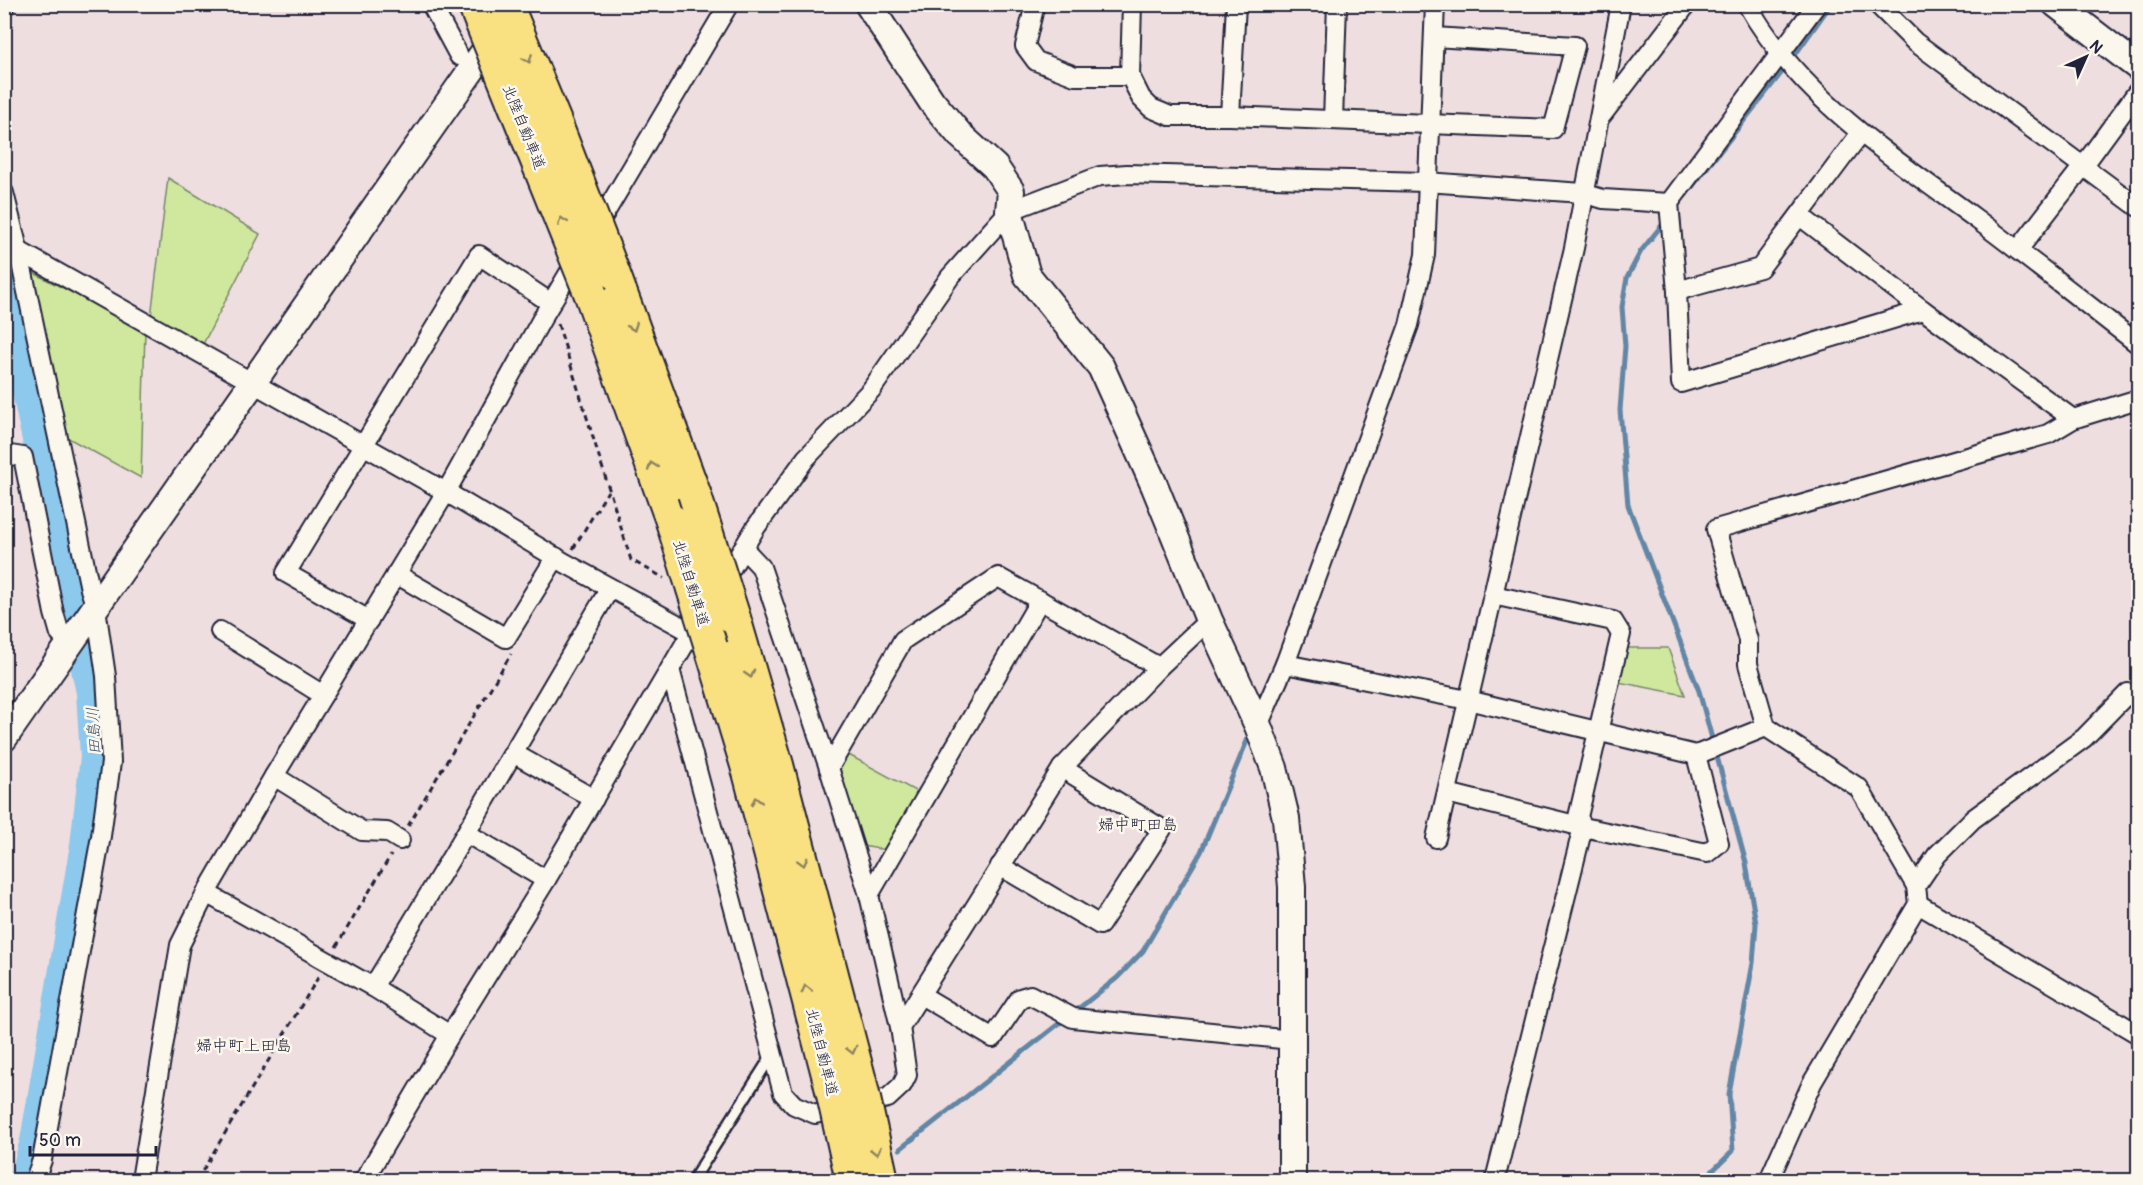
<svg xmlns="http://www.w3.org/2000/svg" width="2143" height="1185" viewBox="0 0 2143 1185" font-family="Pangolin,'Klee One',sans-serif">
  <style>
    .green { fill: #cfe89e; stroke: #78856c; stroke-width: 1.5 }
    .lines { fill: none; stroke-linecap: round; stroke-linejoin: round }
    .stream { stroke: #6286a5; stroke-width: 5 }
    .river { stroke: #8cc9ec; stroke-width: 30 }
    .lane-casing { stroke: #22223b; stroke-width: 14 }
    .street-casing { stroke: #22223b; stroke-width: 22 }
    .secondary-casing { stroke: #22223b; stroke-width: 30 }
    .highway-casing { stroke: #22223b; stroke-width: 36 }
    .path { stroke: #22223b; stroke-width: 3; stroke-dasharray: 6 4.5; stroke-linecap: butt }
    .lane { stroke: #fbf7ec; stroke-width: 9 }
    .street { stroke: #fbf7ec; stroke-width: 18 }
    .secondary { stroke: #fbf7ec; stroke-width: 26 }
    .highway { stroke: #f9e181; stroke-width: 32 }
    .highway-bridge-casing { stroke: #22223b; stroke-width: 36; stroke-linecap: butt }
    .highway-bridge { stroke: #f9e181; stroke-width: 32 }
    .oneway { stroke: #8e825e }
    .labels { text-anchor: middle; stroke-width: 5; stroke-linejoin: round; paint-order: stroke }
    .street-label { font-size: 15px; fill: #22223b; stroke: #fbf7ec }
    .water-label { font-size: 16px; font-style: italic; fill: #425470; stroke: #fbf7ec }
    .neighbourhood-label { font-size: 16px; fill: #22223b; stroke: #fbf7ec }
  </style>
  <rect width="100%" height="100%" fill="#eededf"/>
  <filter id="ink" filterUnits="userSpaceOnUse"><feTurbulence type="fractalNoise" baseFrequency=".0167" numOctaves="2"/><feDisplacementMap in="SourceGraphic" scale="12" xChannelSelector="R" yChannelSelector="G"/><feConvolveMatrix kernelMatrix="1 2 1 2 8 2 1 2 1" color-interpolation-filters="sRGB"/></filter>
  <g filter="url(#ink)">
    <!-- green -->
    <g class="green">
      <polygon points="168,178 260,234 203,344 151,317"/>
      <polygon points="24,268 145,330 141,478 61,434"/>
      <polygon points="1625,648 1668,648 1685,695 1618,682"/>
      <polygon points="847,754 919,793 886,850 862,846 840,769 841,762"/>
    </g>
    <g class="lines">
      <!-- stream -->
      <g class="stream">
        <polyline points="1792,59 1831,4"/>
        <polyline points="1685,196 1786,67"/>
        <polyline points="1666,220 1641,251 1627,278 1622,307 1625,346 1620,410 1628,505 1699,691 1746,863 1756,924 1753,963 1729,1094 1733,1151 1703,1180"/>
        <polyline points="1073,1013 1117,978 1143,951 1201,852 1249,736"/>
        <polyline points="900,1149 1066,1018"/>
      </g>
      <!-- river -->
      <polyline class="river" points="4,285 91,692 95,757 85,845 35,1141 24,1180"/>
      <defs>
        <polyline id="lane" points="693,1180 772,1055"/>
        <g id="street">
          <polyline points="431,4 459,56"/>
          <polyline points="1035,4 1025,46 1036,61 1075,76 1130,76"/>
          <polyline points="1132,4 1130,76 1141,98 1151,108 1170,116 1230,116 1553,129 1575,46 1434,37"/>
          <path d="M1747 4C1799 97 1892 157 1975 218 2030 259 2084 302 2138 344"/>
          <polyline points="1817,4 1669,203 1677,291 1681,383 1923,310"/>
          <polyline points="1877,4 1915,42 2138,207"/>
          <polyline points="4,7 5,4"/>
          <polyline points="1602,115 1687,4"/>
          <polyline points="1230,116 1236,4"/>
          <polyline points="1333,120 1337,4"/>
          <polyline points="4,193 18,249 90,589 96,608 106,676 111,762 101,836 42,1160 35,1180"/>
          <polyline points="1800,216 1923,310 2073,419"/>
          <polyline points="595,230 729,4"/>
          <polyline points="12,247 446,492 565,563 691,632"/>
          <polyline points="2018,250 2084,165 2138,91"/>
          <polyline points="1677,291 1760,268 1860,134"/>
          <polyline points="4,454 23,457 54,613 60,634 71,643"/>
          <polyline points="396,574 506,638 556,557"/>
          <polyline points="721,585 756,527 806,458 871,390 950,277 1009,211 1100,176 1127,174 1426,182 1583,193 1603,199 1669,203"/>
          <polyline points="369,620 286,573 479,255 551,303"/>
          <polyline points="220,631 323,695"/>
          <polyline points="1285,664 1468,700 1696,755 1766,727"/>
          <polyline points="670,669 783,1093 794,1105 815,1114 888,1098 902,1085 907,1075 900,1027 869,895 829,768 761,567 743,548"/>
          <polyline points="1258,726 1285,664 1409,325 1425,255 1435,4"/>
          <polyline points="513,753 594,799"/>
          <polyline points="829,768 903,640 998,577 1159,667"/>
          <polyline points="274,776 362,831 387,832 400,840"/>
          <polyline points="1447,793 1583,827 1707,853 1719,843 1696,755"/>
          <polyline points="466,833 546,880"/>
          <polyline points="1436,838 1493,595"/>
          <polyline points="1000,866 1100,925 1162,829 1062,768"/>
          <polyline points="1916,886 1859,788 1766,727 1748,664 1748,640 1716,529 2048,434 2073,419 2138,399"/>
          <polyline points="206,893 373,987 450,1035"/>
          <polyline points="869,895 1040,600"/>
          <polyline points="1918,904 2138,1034"/>
          <polyline points="373,987 466,833 610,588"/>
          <polyline points="921,995 993,1038 1020,998 1030,995 1073,1018 1292,1040"/>
          <polyline points="900,1027 1062,768 1159,667 1209,620"/>
          <polyline points="141,1180 180,945 206,893 274,776 446,492 544,315 579,256"/>
          <polyline points="364,1180 450,1035 546,880 703,613"/>
          <polyline points="1495,1180 1583,827 1578,817 1621,634 1613,621 1493,595 1574,248 1621,4"/>
          <polyline points="1769,1180 1812,1083 1918,904 1916,886 1937,855 1973,819 2084,738 2128,693 2138,700"/>
        </g>
        <g id="secondary">
          <polyline points="868,4 932,102 960,135 995,167 1011,191 1009,211 1027,275 1101,367 1155,487 1209,620 1258,726 1274,768 1286,818 1292,887 1292,1180"/>
          <polyline points="2056,4 2138,67"/>
          <polyline points="4,738 498,32"/>
        </g>
        <g id="highway">
          <polyline points="613,272 694,493"/>
          <polyline points="591,295 672,521"/>
          <polyline points="734,618 777,765 860,1081"/>
          <polyline points="711,647 749,772 831,1086"/>
        </g>
      </defs>
      <!-- lane casing -->
      <use href="#lane" class="lane-casing"/>
      <!-- street casing -->
      <use href="#street" class="street-casing"/>
      <!-- secondary casing -->
      <use href="#secondary" class="secondary-casing"/>
      <!-- highway casing -->
      <use href="#highway" class="highway-casing"/>
      <!-- path -->
      <g class="path">
        <polyline points="558,324 631,560 664,578"/>
        <polyline points="573,549 608,491"/>
        <polyline points="408,826 511,654"/>
        <polyline points="336,947 391,855"/>
        <polyline points="197,1180 319,976"/>
      </g>
      <!-- lane -->
      <use href="#lane" class="lane"/>
      <!-- street -->
      <use href="#street" class="street"/>
      <!-- secondary -->
      <use href="#secondary" class="secondary"/>
      <!-- highway -->
      <use href="#highway" class="highway"/>
      <defs>
        <g id="highway-bridge">
          <polyline points="474,4 591,295"/>
          <polyline points="506,4 555,122 613,272"/>
          <polyline points="694,493 734,618"/>
          <polyline points="672,521 711,647"/>
          <polyline points="860,1081 882,1180"/>
          <polyline points="831,1086 852,1180"/>
        </g>
      </defs>
      <!-- highway-bridge casing -->
      <use href="#highway-bridge" class="highway-bridge-casing"/>
      <!-- highway-bridge -->
      <use href="#highway-bridge" class="highway-bridge"/>
    </g>
    <!-- one-way arrows -->
    <defs><path id="oneway-chevron" d="M-2-3.5L2.5 0L-2 3.5" fill="none" stroke-width="1.6" stroke-linecap="round" stroke-linejoin="round" transform="scale(1.5)"/></defs>
    <g class="oneway">
      <use href="#oneway-chevron" transform="translate(528 59) rotate(67)"/>
      <use href="#oneway-chevron" transform="translate(562 221) rotate(-111)"/>
      <use href="#oneway-chevron" transform="translate(633 327) rotate(70)"/>
      <use href="#oneway-chevron" transform="translate(652 466) rotate(-110)"/>
      <use href="#oneway-chevron" transform="translate(750 674) rotate(73)"/>
      <use href="#oneway-chevron" transform="translate(756 801) rotate(-105)"/>
      <use href="#oneway-chevron" transform="translate(803 862) rotate(75)"/>
      <use href="#oneway-chevron" transform="translate(806 989) rotate(-104)"/>
      <use href="#oneway-chevron" transform="translate(852 1050) rotate(76)"/>
      <use href="#oneway-chevron" transform="translate(876 1151) rotate(77)"/>
    </g>
  </g>
  <g class="labels">
    <!-- street labels -->
    <g class="street-label">
      <text transform="translate(524 127) rotate(68)" y="5">北陸自動車道</text>
      <text transform="translate(691 583) rotate(73)" y="5">北陸自動車道</text>
      <text transform="translate(822 1052) rotate(76)" y="5">北陸自動車道</text>
    </g>
    <!-- water labels -->
    <g class="water-label">
      <text transform="translate(93 731) rotate(-93)" y="6">田島川</text>
    </g>
    <!-- neighbourhood labels -->
    <g class="neighbourhood-label">
      <text x="1138" y="830">婦中町田島</text>
      <text x="244" y="1051">婦中町上田島</text>
    </g>
  </g>
  <!-- margin -->
  <rect width="2143" height="1185" fill="none" stroke="#fbf7ec" stroke-width="24"/>
  <rect x="12" y="12" width="2119" height="1161" fill="none" stroke="#22223b" stroke-width="2" filter="url(#ink)"/>
  <!-- north arrow -->
  <g transform="translate(2086 57) rotate(45)" stroke="#fbf7ec" stroke-width="4.5" paint-order="stroke">
  <path d="M0-4.5L10 22L0 15L-10 22Z" fill="#22223b"/>
  <text y="-9" font-size="16" font-weight="bold" text-anchor="middle" fill="#22223b">N</text>
  </g>
  <!-- scale -->
  <path d="M30 1146v9h126v-9" fill="none" stroke="#22223b" stroke-width="3"/>
  <text x="39" y="1146" font-size="18" fill="#22223b" stroke="#fbf7ec" stroke-width="4.5" paint-order="stroke">50 m</text>
</svg>
